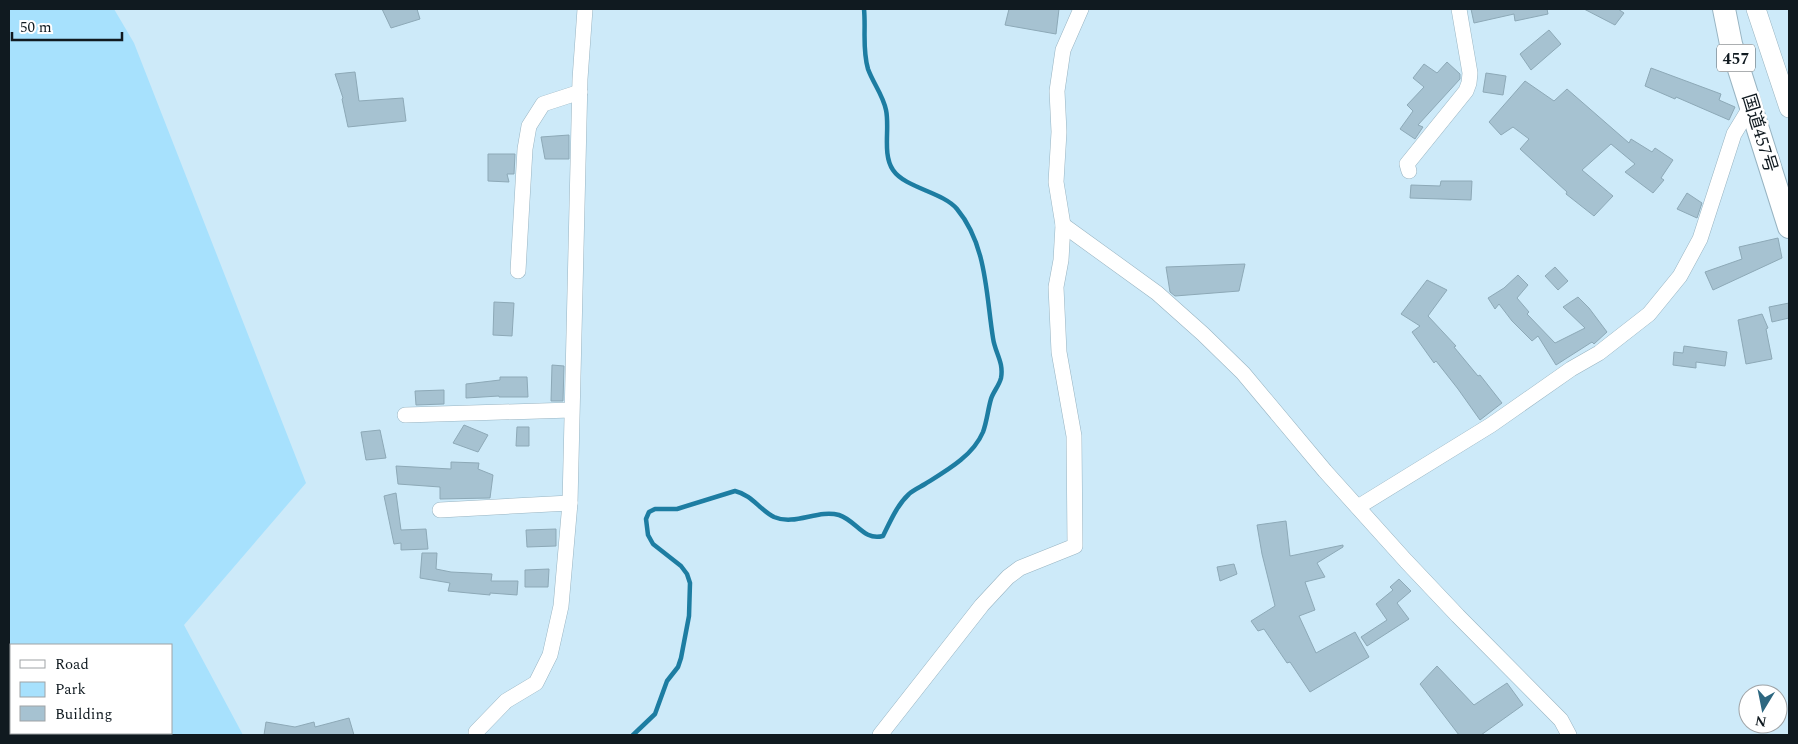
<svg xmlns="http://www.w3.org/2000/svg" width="1798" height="744" viewBox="0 0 1798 744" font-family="Spectral,'Noto Sans JP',serif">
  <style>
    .green { fill: #a7e1fd; fill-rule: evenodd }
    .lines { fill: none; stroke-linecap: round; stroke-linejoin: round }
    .stream { stroke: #1d7da2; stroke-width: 4.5 }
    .building { fill: #a6c2d1; stroke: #8da9b7 }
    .minor-casing { stroke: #98b4c2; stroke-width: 16 }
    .major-casing { stroke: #98b4c2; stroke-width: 20 }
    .highway-casing { stroke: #98b4c2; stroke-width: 24 }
    .minor { stroke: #fff; stroke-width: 15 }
    .major { stroke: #fff; stroke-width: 19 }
    .highway { stroke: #fff; stroke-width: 22 }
    .labels { text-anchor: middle; stroke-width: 5; stroke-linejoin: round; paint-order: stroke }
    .shield { fill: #fff; stroke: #585f63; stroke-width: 1 }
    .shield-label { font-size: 16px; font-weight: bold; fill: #101a20 }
    .street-label { font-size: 18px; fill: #101a20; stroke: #fff }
  </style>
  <rect width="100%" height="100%" fill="#cdeaf9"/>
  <!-- green -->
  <path class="green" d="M9 9H114L134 43 306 483 184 625 243 735H9ZM11 645H171V733H11Z"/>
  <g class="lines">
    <!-- stream -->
    <path class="stream" d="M633 735 655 714 667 681 678 667 681 658 689 616 690 583 687 574 681 566 653 544 648 535 646 519 649 512 655 509H677L735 491C752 495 760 510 774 517 795 526 818 509 839 515 857 521 863 541 883 536 890 522 897 505 909 494 913 490 920 487 925 484 946 471 973 456 983 432 987 421 988 409 991 399 993 392 999 386 1001 378 1004 362 995 353 993 338 986 295 987 245 957 209 943 192 905 188 893 170 882 154 890 128 886 110 883 95 873 83 868 69 862 49 866 29 864 9"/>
  </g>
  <!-- building -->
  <g class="building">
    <polygon points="382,9 417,9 420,19 391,28"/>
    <polygon points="1009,9 1059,9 1056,34 1005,25"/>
    <polygon points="1471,9 1547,9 1548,14 1515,21 1514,14 1474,23"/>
    <polygon points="1584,9 1618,9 1624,13 1615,25"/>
    <polygon points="1549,30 1561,44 1531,70 1520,54"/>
    <polygon points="1447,62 1460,74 1460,79 1418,125 1423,127 1415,139 1400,129 1413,111 1407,105 1424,87 1413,78 1424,64 1437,73"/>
    <polygon points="1651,68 1721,94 1719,100 1735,107 1729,120 1676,97 1675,99 1645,86"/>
    <polygon points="355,72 359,101 403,98 406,121 348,127 342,99 343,98 335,74"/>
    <polygon points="1486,73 1506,76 1503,95 1483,92"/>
    <polygon points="1525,81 1554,101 1567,89 1629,143 1631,139 1652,152 1655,148 1673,160 1661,178 1664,180 1653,193 1625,172 1635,164 1611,144 1582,170 1613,196 1594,216 1566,194 1567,192 1520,149 1529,139 1513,127 1501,135 1489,122"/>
    <polygon points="569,135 569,159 545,159 541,137"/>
    <polygon points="488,154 515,154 514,174 507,174 509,182 488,181"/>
    <polygon points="1441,181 1472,181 1471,200 1410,198 1411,185 1440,186"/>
    <polygon points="1687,193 1702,203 1697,218 1677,209"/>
    <polygon points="1778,238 1782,258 1713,290 1705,272 1742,259 1739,247"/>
    <polygon points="1245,264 1239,291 1175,296 1170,292 1166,267"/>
    <polygon points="1555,267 1568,281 1558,290 1545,276"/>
    <polygon points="1518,275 1528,285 1517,298 1529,312 1527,314 1555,343 1585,328 1563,307 1578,297 1589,308 1607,332 1594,344 1592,342 1556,365 1538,336 1532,341 1512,321 1499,304 1495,309 1488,298 1504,288"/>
    <polygon points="1427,280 1447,290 1428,316 1456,346 1454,347 1478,376 1480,375 1502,403 1480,420 1458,389 1436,361 1434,363 1412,332 1420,326 1401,314"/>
    <polygon points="494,302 514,303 512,336 493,335"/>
    <polygon points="1789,303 1789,318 1772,322 1769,307"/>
    <polygon points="1762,314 1768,328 1766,329 1772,359 1746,364 1738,320"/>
    <polygon points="1684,346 1727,352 1725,366 1696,362 1696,368 1673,365 1674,352 1683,353"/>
    <polygon points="552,365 564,366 563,401 551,401"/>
    <polygon points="500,377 527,377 528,397 499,397 499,396 466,398 466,384 500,380"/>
    <polygon points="444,390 444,404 416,405 415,391"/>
    <polygon points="464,425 488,435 478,452 453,443"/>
    <polygon points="517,427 529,427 529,446 516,446"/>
    <polygon points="380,430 386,458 366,460 361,432"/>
    <polygon points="451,462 479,463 478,469 493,475 490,498 440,499 440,487 398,484 396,466 451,469"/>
    <polygon points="396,493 401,530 426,529 428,549 401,550 401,543 394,544 384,496"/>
    <polygon points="1286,521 1290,556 1343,545 1343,547 1317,563 1325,577 1305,582 1315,610 1299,616 1316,653 1355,632 1369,657 1310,692 1290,662 1287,663 1264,629 1258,631 1251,621 1275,606 1262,554 1257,525"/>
    <polygon points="556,529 556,546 527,547 526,530"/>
    <polygon points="422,553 437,553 436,569 451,572 492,574 491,581 518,581 517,595 490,593 490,595 448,591 450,583 420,578"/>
    <polygon points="1234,564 1237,574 1220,581 1217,567"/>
    <polygon points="549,569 548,587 525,587 525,570"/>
    <polygon points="1399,579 1411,591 1397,603 1409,619 1367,646 1361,637 1387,620 1376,604 1393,590 1390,587"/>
    <polygon points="1437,666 1474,705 1507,683 1523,705 1481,735 1459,735 1420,684"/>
    <polygon points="349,718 354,735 264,735 266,722 295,727 314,722 315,727"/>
  </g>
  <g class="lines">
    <defs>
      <g id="minor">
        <polyline points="1409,171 1407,164 1466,91 1469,83 1470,73 1459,9"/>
        <polyline points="1063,225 1157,293 1203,334 1243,373 1325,471 1406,561 1458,616 1561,720 1569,735"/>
        <polyline points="518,271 525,149 529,126 543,104 580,92"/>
        <polyline points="405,415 571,410"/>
        <polyline points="1358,507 1491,425 1571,369 1599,353 1649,314 1680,276 1700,239 1734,134 1751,106"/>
        <polyline points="440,510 570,503"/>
        <polyline points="476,735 476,732 506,701 536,683 550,655 561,606 570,503 580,79 585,9"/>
        <polyline points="880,735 982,605 1008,577 1020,568 1075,546 1074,436 1059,352 1056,287 1061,260 1063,225 1056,182 1059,132 1057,91 1063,50 1081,9"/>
      </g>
      <polyline id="major" points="1756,9 1789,108"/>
      <polyline id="highway" points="1724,9 1731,44 1789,227"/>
    </defs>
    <!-- minor casing -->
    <use href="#minor" class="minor-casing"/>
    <!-- major casing -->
    <use href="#major" class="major-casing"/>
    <!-- highway casing -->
    <use href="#highway" class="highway-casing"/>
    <!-- minor -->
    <use href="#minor" class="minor"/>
    <!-- major -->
    <use href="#major" class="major"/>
    <!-- highway -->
    <use href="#highway" class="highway"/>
  </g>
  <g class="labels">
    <!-- shield labels -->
    <rect class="shield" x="1717" y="44.5" width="38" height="27" rx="4"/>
    <g class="shield-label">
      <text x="1736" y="64">457</text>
    </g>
    <!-- street labels -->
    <g class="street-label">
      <text transform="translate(1760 133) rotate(73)" y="6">国道457号</text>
    </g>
  </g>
  <!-- border -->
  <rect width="1798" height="744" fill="none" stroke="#101a20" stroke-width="20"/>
  <!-- legend -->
  <rect x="10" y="644" width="162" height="90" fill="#ffffff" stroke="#9fa3a6"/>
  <rect x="20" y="660" width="25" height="8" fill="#ffffff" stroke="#9fa3a6"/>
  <text x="55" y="669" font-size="15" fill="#101a20">Road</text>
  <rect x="20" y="682" width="25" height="15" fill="#a7e1fd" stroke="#9fa3a6"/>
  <text x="55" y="694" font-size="15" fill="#101a20">Park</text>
  <rect x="20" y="706" width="25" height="15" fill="#a6c2d1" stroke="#9fa3a6"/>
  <text x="55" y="719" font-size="15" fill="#101a20">Building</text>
  <!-- north arrow -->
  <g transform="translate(1763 709) rotate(190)"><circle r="24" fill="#ffffff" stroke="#9fa3a6"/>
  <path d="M0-4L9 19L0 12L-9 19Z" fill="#2d6780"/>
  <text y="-8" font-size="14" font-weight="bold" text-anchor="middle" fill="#101a20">N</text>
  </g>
  <!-- scale -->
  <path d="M12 32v8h110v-8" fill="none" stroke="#101a20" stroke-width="2.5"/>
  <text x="20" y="32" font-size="15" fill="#101a20" stroke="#ffffff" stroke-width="4" paint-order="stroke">50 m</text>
</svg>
